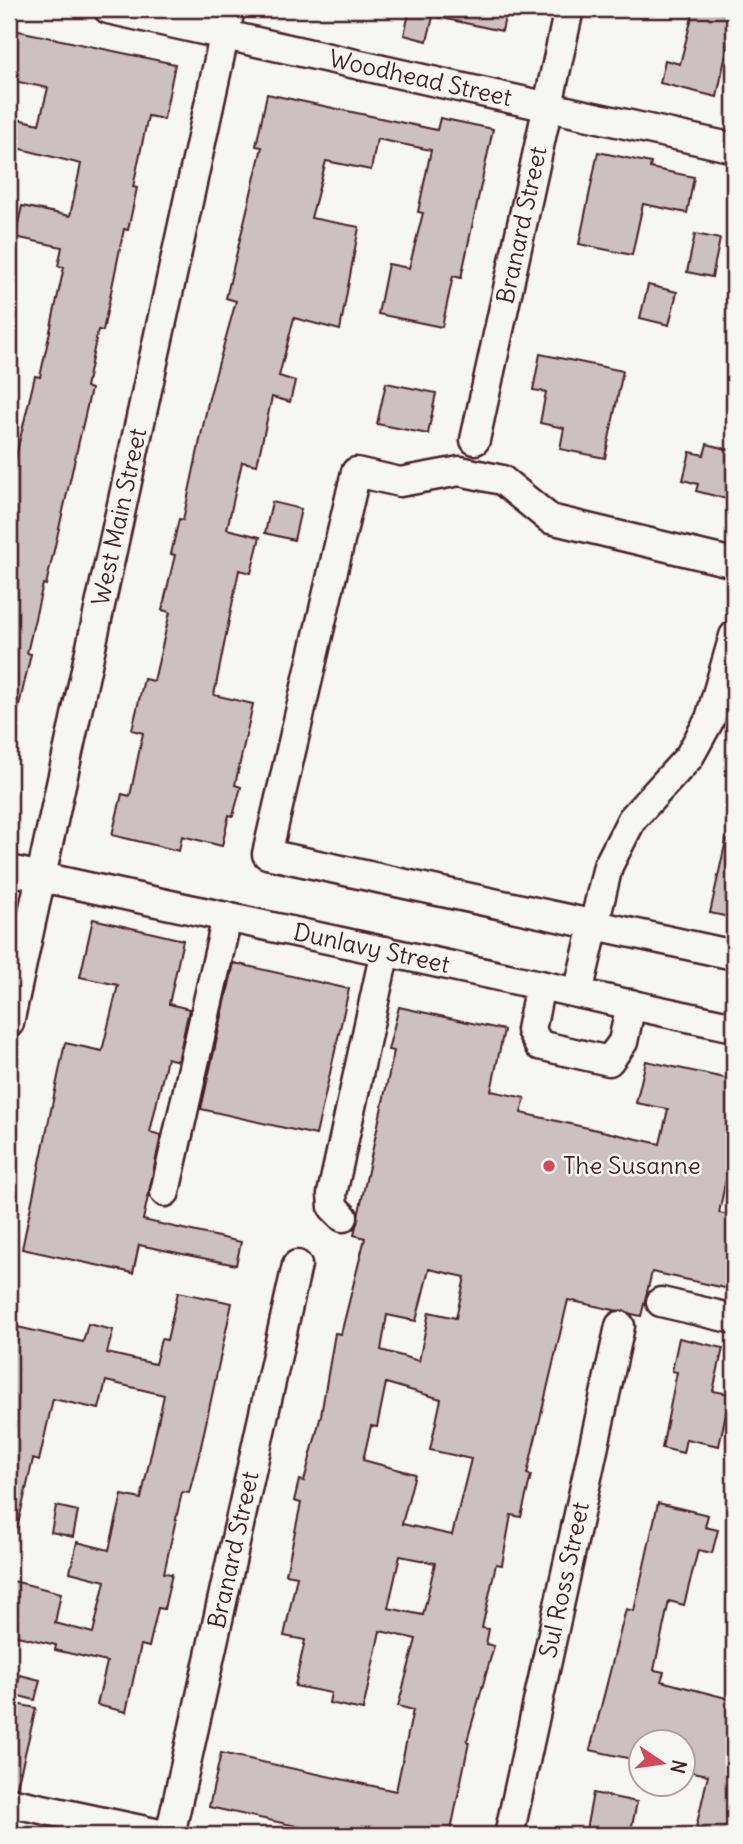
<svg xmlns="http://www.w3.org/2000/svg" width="743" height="1844" viewBox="0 0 743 1844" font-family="Delius,sans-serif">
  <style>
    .building { fill: #ccc1c0; stroke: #4a1f2b; stroke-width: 2; fill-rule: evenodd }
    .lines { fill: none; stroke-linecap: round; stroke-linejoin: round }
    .minor-casing { stroke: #4a1f2b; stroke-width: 33 }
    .minor { stroke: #f6f6f2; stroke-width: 28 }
    .poi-dot { fill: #d1495b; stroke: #f6f6f2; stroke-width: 2.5 }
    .labels { text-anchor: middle; stroke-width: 5; stroke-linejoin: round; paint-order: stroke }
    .street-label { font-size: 24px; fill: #4a1f2b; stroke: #f6f6f2 }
    .poi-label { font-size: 24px; fill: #4a1f2b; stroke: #f6f6f2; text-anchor: start }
  </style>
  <rect width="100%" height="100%" fill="#f6f6f2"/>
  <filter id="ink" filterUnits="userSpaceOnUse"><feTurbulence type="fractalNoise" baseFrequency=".0143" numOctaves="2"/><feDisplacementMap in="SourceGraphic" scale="14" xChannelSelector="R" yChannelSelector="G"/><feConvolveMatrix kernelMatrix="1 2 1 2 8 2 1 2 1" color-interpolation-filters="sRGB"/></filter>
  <g filter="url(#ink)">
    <!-- building -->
    <g class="building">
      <polygon points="410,9 435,9 427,41 404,35"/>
      <polygon points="438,9 507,9 502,31 437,17"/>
      <polygon points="694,9 734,15 717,97 660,83 665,60 680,64"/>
      <polygon points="9,29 175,64 164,119 148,116 133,187 137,188 128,230 124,229 103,331 98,330 86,387 91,389 46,585 43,584 27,653 31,654 16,719 9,718 9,485 35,376 40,377 64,267 58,266 62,247 15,237 22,206 70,216 81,164 9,146 9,117 39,124 48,88 9,80"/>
      <polygon points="267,94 437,130 440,118 493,129 461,278 453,276 442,327 378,314 388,264 409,268 423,213 418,212 431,150 377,139 371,170 326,161 311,218 359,227 340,330 294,318 279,376 295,381 290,402 272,397 257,465 242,462 227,529 260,537 251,573 239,570 214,695 253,704 235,785 241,787 233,816 229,815 222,846 182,836 179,851 112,835 122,794 130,796 143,733 132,730 144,679 154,681 170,612 162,610 175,555 171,554 179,519 183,520 209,398 236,301 226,298 262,147 256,146"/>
      <polygon points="598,152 651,163 650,168 694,177 687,213 643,204 632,255 579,244"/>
      <polygon points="695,234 720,239 712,277 687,272"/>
      <polygon points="648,285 677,292 669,325 640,318"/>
      <polygon points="540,354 623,371 605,458 560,449 564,428 540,423 546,392 533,390"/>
      <polygon points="386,383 436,393 428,434 377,424"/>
      <polygon points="707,444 734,451 734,501 696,491 698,484 683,480 690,452 704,455"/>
      <polygon points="272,502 301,509 294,540 265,533"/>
      <polygon points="726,840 734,841 734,918 710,913"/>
      <polygon points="93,919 183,940 169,1004 189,1009 178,1061 167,1058 150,1132 161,1135 143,1220 241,1242 236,1265 139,1245 133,1273 22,1249 65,1043 102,1051 118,985 80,977"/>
      <polygon points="234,963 349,989 316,1135 201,1109"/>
      <path d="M399 1007 504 1030 491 1091 525 1098 521 1113 660 1144 668 1109 636 1103 646 1061 734 1080V1140L719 1213 734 1216V1290L652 1272 641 1316 568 1300 527 1474 531 1475 521 1517 511 1515 502 1565 496 1564 482 1628 489 1629 486 1644 494 1646 467 1741 469 1742 450 1835H337L209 1807 221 1753 396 1791 413 1710 398 1706 416 1639 380 1631 363 1710 329 1703 331 1693 295 1686 305 1640 284 1636 297 1576 286 1574 301 1503 294 1501 299 1480 304 1481 321 1415 335 1333 341 1334 365 1238 354 1235 394 1051 388 1050ZM429 1269 465 1277 456 1318 429 1312 419 1361 381 1350 387 1315 416 1321ZM386 1383 441 1399 430 1450 471 1459 452 1535 402 1524 415 1474 363 1460 371 1426 377 1427ZM400 1556 435 1563 423 1615 388 1608Z"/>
      <polygon points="178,1292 232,1303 200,1451 189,1493 182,1492 164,1573 172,1574 164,1609 158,1608 149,1647 141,1645 126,1712 97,1705 107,1662 55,1650 56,1645 9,1634 9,1580 61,1593 55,1623 93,1633 105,1581 70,1572 77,1542 109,1550 122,1495 141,1499 164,1395 106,1381 99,1409 53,1399 39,1461 33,1459 16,1533 9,1533 9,1325 83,1342 88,1324 113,1330 107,1353 155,1364 161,1339 167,1340"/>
      <polygon points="679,1338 723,1348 713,1391 730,1394 719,1446 686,1439 683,1453 662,1448 677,1372 672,1371"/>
      <polygon points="658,1503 708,1515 705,1527 718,1530 712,1553 698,1550 684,1605 669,1601 654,1670 664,1672 661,1681 734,1700 734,1772 727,1802 734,1803 734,1835 696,1828 708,1775 683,1770 683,1742 641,1742 641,1761 590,1750 626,1609 634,1611"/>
      <polygon points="56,1506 78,1511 73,1537 51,1532"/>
      <polygon points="20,1675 40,1680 35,1700 15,1695"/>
      <polygon points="16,1704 36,1708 17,1787 9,1786 9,1736"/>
      <polygon points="593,1793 637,1802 630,1835 585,1835"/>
    </g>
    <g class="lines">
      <defs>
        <g id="minor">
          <path id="s1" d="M108 9 734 148"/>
          <path id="s2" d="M475 440 569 9"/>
          <polyline points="734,563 550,519 502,480 460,471 400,482 356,472 267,854 734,955"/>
          <path id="s3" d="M9 870 734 1027"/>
          <polyline points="540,985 531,1030 539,1045 609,1061 623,1042 631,1004"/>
          <polyline points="578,993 608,866 632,819 689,757 710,719 734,636"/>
          <path id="s4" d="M9 1023 230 9"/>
          <polyline points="165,1192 227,917"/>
          <polyline points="343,1217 333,1207 332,1194 385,951"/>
          <polyline points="661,1302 734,1319"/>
          <polyline points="9,1802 164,1835"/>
          <path id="s5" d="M170 1835 297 1265"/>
          <path id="s6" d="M509 1835 620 1326"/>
        </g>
      </defs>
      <!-- minor casing -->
      <use href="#minor" class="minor-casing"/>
      <!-- minor -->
      <use href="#minor" class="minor"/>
    </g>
  </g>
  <!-- markers -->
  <circle class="poi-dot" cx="549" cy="1166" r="7"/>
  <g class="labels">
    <!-- street labels -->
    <g class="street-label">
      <text dy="8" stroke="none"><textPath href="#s1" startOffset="320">Woodhead Street</textPath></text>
      <text dy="8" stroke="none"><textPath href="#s2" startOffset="220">Branard Street</textPath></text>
      <text dy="8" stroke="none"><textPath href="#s4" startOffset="518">West Main Street</textPath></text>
      <text dy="8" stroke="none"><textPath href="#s3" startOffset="371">Dunlavy Street</textPath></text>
      <text dy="8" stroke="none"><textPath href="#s5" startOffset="292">Branard Street</textPath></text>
      <text dy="8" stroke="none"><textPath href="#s6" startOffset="261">Sul Ross Street</textPath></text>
    </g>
    <!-- poi labels -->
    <g class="poi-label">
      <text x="563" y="1174">The Susanne</text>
    </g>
  </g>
  <!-- margin -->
  <rect width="743" height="1844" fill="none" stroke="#f6f6f2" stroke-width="35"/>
  <rect x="18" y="18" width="708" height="1809" fill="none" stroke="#4a1f2b" stroke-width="2.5" filter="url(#ink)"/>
  <!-- north arrow -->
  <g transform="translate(662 1763) rotate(103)"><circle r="33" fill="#f6f6f2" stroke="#b1a0a2" stroke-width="2"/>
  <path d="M0-5L12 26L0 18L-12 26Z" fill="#d1495b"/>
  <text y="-10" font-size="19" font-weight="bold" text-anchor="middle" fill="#4a1f2b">N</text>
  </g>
</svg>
